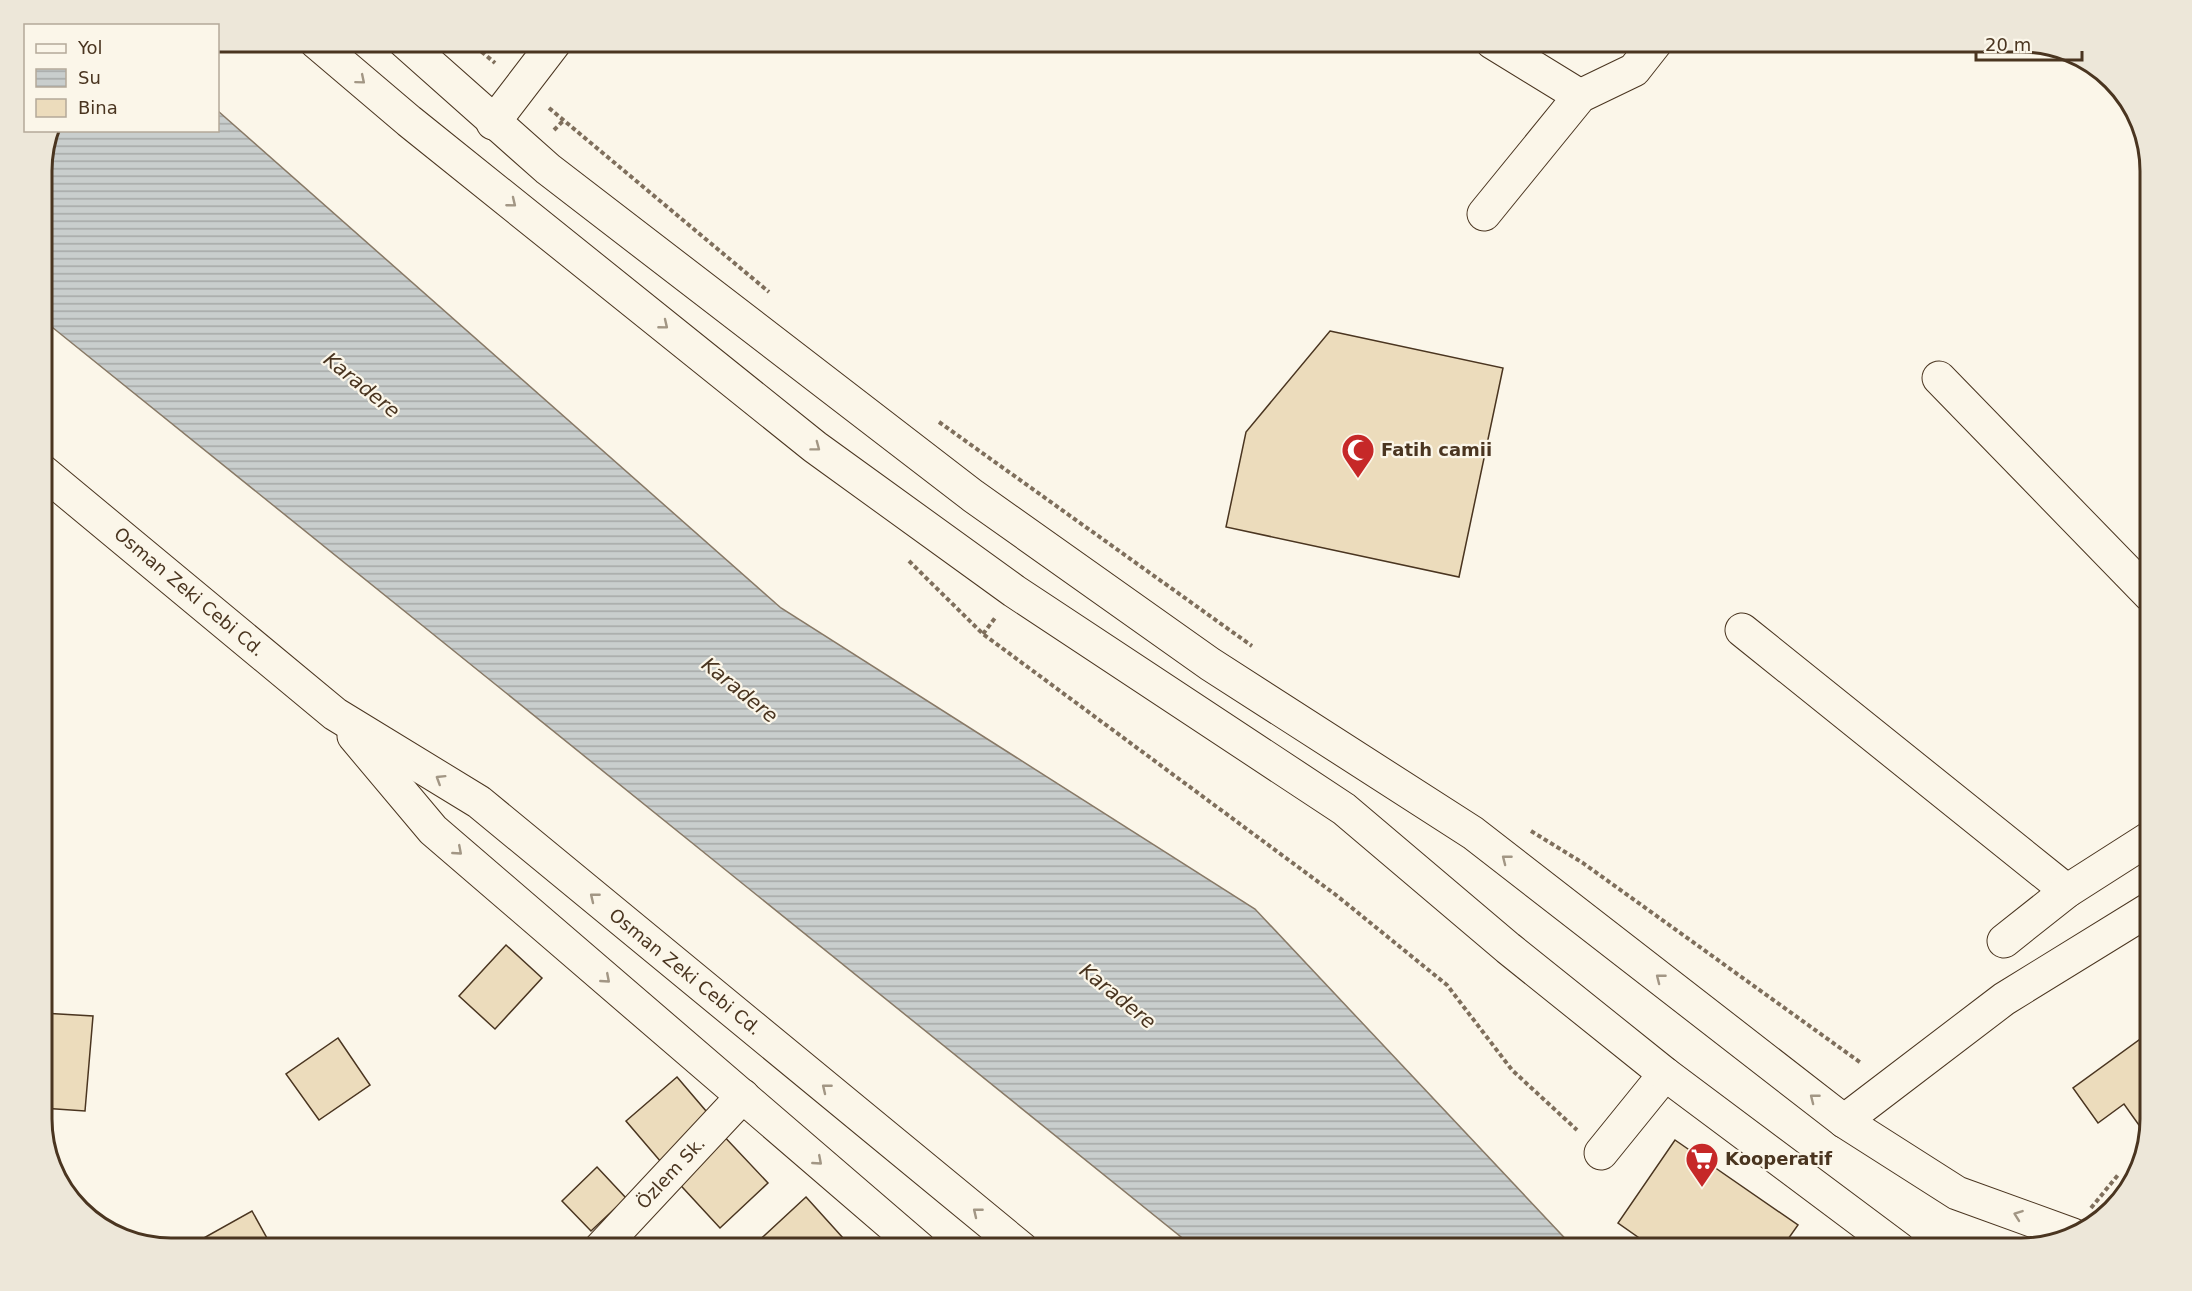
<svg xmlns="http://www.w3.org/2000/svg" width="2192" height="1291" viewBox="0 0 2192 1291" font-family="'DejaVu Sans',sans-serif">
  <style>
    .water { fill: url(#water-rules); stroke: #887966; stroke-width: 1.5 }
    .building { fill: #ecdcbc; stroke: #4a3520; stroke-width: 1.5 }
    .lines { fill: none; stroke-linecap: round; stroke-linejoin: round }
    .minor-casing { stroke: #4a3520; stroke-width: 35 }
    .major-casing { stroke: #4a3520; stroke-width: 35 }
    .path { stroke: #7f6f5c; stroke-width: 4; stroke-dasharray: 4.5 3; stroke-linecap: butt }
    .minor { stroke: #fbf6e9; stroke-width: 33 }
    .major { stroke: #fbf6e9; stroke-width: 33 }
    .oneway { stroke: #a29684 }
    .labels { text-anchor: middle; stroke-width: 4.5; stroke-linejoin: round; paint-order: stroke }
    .poi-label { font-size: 18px; font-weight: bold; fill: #4a3520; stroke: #fbf6e9; text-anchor: start }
    .street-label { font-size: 18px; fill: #4a3520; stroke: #fbf6e9 }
    .water-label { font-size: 20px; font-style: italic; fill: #4a3520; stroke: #fbf6e9 }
    .rim { fill: none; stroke: #4a3520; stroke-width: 3 }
  </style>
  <defs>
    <pattern id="water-rules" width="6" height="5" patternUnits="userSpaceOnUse" patternTransform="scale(1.5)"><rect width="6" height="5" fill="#c9cecd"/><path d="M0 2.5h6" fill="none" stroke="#a5a8a6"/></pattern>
  </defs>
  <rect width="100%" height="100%" fill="#fbf6e9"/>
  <!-- water -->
  <polygon class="water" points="218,111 781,608 1255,909 1575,1249 1196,1249 42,319 42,163 50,131 218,130"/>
  <!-- building -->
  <g class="building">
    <polygon points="1330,331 1503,368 1459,577 1226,527 1246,432"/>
    <polygon points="506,945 542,978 495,1029 459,996"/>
    <polygon points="42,1013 93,1016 85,1111 42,1108"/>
    <polygon points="2150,1032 2150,1120 2146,1135 2124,1104 2098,1123 2073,1088"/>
    <polygon points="338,1038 370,1085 319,1120 286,1074"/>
    <polygon points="677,1077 712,1118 661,1162 626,1121"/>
    <polygon points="719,1131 768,1183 720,1228 672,1176"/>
    <polygon points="1675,1140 1798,1225 1781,1249 1655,1249 1618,1223"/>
    <polygon points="597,1167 626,1198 591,1231 562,1201"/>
    <polygon points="806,1197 853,1249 754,1249 752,1247"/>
    <polygon points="252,1211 273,1249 184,1249"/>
  </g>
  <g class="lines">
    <defs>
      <g id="minor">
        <polyline points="1492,42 1580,96"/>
        <polyline points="493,123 555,42"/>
        <polyline points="1484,214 1580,96 1634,70 1656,42"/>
        <polyline points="1939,378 2150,595"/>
        <polyline points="42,471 335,714 479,802 1022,1249"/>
        <polyline points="1742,630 2067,891"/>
        <polyline points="354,736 433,830 920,1249"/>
        <polyline points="2004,941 2067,891 2150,838"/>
        <polyline points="1844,1121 2004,999 2150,909"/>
        <polyline points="1601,1153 1665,1074"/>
        <polyline points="600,1249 743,1096"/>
      </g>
      <g id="major">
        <polyline points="316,42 409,121 815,447 1014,591 1344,809 1508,948 1665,1074 1899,1249"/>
        <polyline points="405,42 548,169 973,496 1210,664 1473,833 1844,1121 1957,1193 2073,1235"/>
      </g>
    </defs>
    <!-- minor casing -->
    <use href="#minor" class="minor-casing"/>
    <!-- major casing -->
    <use href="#major" class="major-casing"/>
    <!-- path -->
    <g class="path">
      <polyline points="470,42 495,63"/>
      <polyline points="549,108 769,292"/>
      <polyline points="554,130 564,120"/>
      <polyline points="939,422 1252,646"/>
      <polyline points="909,561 983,634 1336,895 1447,985 1512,1070 1577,1130"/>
      <polyline points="983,634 995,618"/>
      <polyline points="1531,831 1583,863 1861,1063"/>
      <polyline points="2091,1208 2118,1175"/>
    </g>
    <!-- minor -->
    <use href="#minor" class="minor"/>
    <!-- major -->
    <use href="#major" class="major"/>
  </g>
  <!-- one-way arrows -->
  <defs><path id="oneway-chevron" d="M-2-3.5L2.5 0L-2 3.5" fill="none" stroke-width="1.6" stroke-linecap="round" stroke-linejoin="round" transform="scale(1.5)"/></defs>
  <g class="oneway">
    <use href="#oneway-chevron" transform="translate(361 80) rotate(40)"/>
    <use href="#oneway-chevron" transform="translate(512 203) rotate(39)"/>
    <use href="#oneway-chevron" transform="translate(664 325) rotate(39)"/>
    <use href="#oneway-chevron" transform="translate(816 447) rotate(37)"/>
    <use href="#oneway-chevron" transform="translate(440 779) rotate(-148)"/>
    <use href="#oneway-chevron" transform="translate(458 851) rotate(41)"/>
    <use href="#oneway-chevron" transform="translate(1506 859) rotate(-142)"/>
    <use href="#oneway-chevron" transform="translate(594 897) rotate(-141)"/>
    <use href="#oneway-chevron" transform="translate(1660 978) rotate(-142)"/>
    <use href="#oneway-chevron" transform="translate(606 979) rotate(41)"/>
    <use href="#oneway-chevron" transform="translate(826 1088) rotate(-141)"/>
    <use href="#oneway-chevron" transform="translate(1814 1098) rotate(-142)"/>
    <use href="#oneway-chevron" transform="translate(818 1161) rotate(41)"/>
    <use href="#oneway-chevron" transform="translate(977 1212) rotate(-141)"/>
    <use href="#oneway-chevron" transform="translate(2018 1215) rotate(-160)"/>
  </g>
  <!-- icons -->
  <defs>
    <symbol id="mosque-pin" viewBox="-11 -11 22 30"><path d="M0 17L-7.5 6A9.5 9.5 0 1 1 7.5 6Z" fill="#c62828" stroke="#fbf6e9"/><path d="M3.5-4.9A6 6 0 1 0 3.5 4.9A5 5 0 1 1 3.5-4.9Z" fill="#fff"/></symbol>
    <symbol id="supermarket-pin" viewBox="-11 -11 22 30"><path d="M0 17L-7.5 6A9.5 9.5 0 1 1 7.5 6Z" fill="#c62828" stroke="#fbf6e9"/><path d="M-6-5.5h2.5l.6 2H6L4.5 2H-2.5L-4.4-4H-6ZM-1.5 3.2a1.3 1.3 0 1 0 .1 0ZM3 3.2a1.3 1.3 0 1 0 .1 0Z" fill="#fff"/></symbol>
  </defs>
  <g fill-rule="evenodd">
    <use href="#mosque-pin" x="1339" y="431" width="38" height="52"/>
    <use href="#supermarket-pin" x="1683" y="1140" width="38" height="52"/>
  </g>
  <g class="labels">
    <!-- poi labels -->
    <g class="poi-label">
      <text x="1381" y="456">Fatih camii</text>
      <text x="1725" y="1165">Kooperatif</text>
    </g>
    <!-- street labels -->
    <g class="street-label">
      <text transform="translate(189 592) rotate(40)" y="6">Osman Zeki Cebi Cd.</text>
      <text transform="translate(685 972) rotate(39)" y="6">Osman Zeki Cebi Cd.</text>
      <text transform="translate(671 1173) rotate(-47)" y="6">Özlem Sk.</text>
    </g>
    <!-- water labels -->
    <g class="water-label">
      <text transform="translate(362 385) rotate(39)" y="7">Karadere</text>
      <text transform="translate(740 690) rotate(39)" y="7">Karadere</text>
      <text transform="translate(1118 996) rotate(39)" y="7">Karadere</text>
    </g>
  </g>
  <!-- crop -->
  <path d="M0 0H2192V1291H0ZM171 52H2021A119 119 0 0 1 2140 171V1119A119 119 0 0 1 2021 1238H171A119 119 0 0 1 52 1119V171A119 119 0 0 1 171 52Z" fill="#ede7d9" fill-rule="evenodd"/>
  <path class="rim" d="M171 52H2021A119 119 0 0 1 2140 171V1119A119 119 0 0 1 2021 1238H171A119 119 0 0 1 52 1119V171A119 119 0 0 1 171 52Z"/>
  <!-- legend -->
  <rect x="24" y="24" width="195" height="108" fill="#fbf6e9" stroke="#b4a999" stroke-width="1.5"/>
  <rect x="36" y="44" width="30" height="9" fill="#fbf6e9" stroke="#b4a999" stroke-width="1.5"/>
  <text x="78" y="54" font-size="18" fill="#4a3520">Yol</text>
  <rect x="36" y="69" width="30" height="18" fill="url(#water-rules)" stroke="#b4a999" stroke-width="1.5"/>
  <text x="78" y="84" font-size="18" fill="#4a3520">Su</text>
  <rect x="36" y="99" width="30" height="18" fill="#ecdcbc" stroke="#b4a999" stroke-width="1.5"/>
  <text x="78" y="114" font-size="18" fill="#4a3520">Bina</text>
  <!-- scale -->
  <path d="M1976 51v9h106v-9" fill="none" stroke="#4a3520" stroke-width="3"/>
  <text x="1985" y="51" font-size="18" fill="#4a3520" stroke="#fbf6e9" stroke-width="4.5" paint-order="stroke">20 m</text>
</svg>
